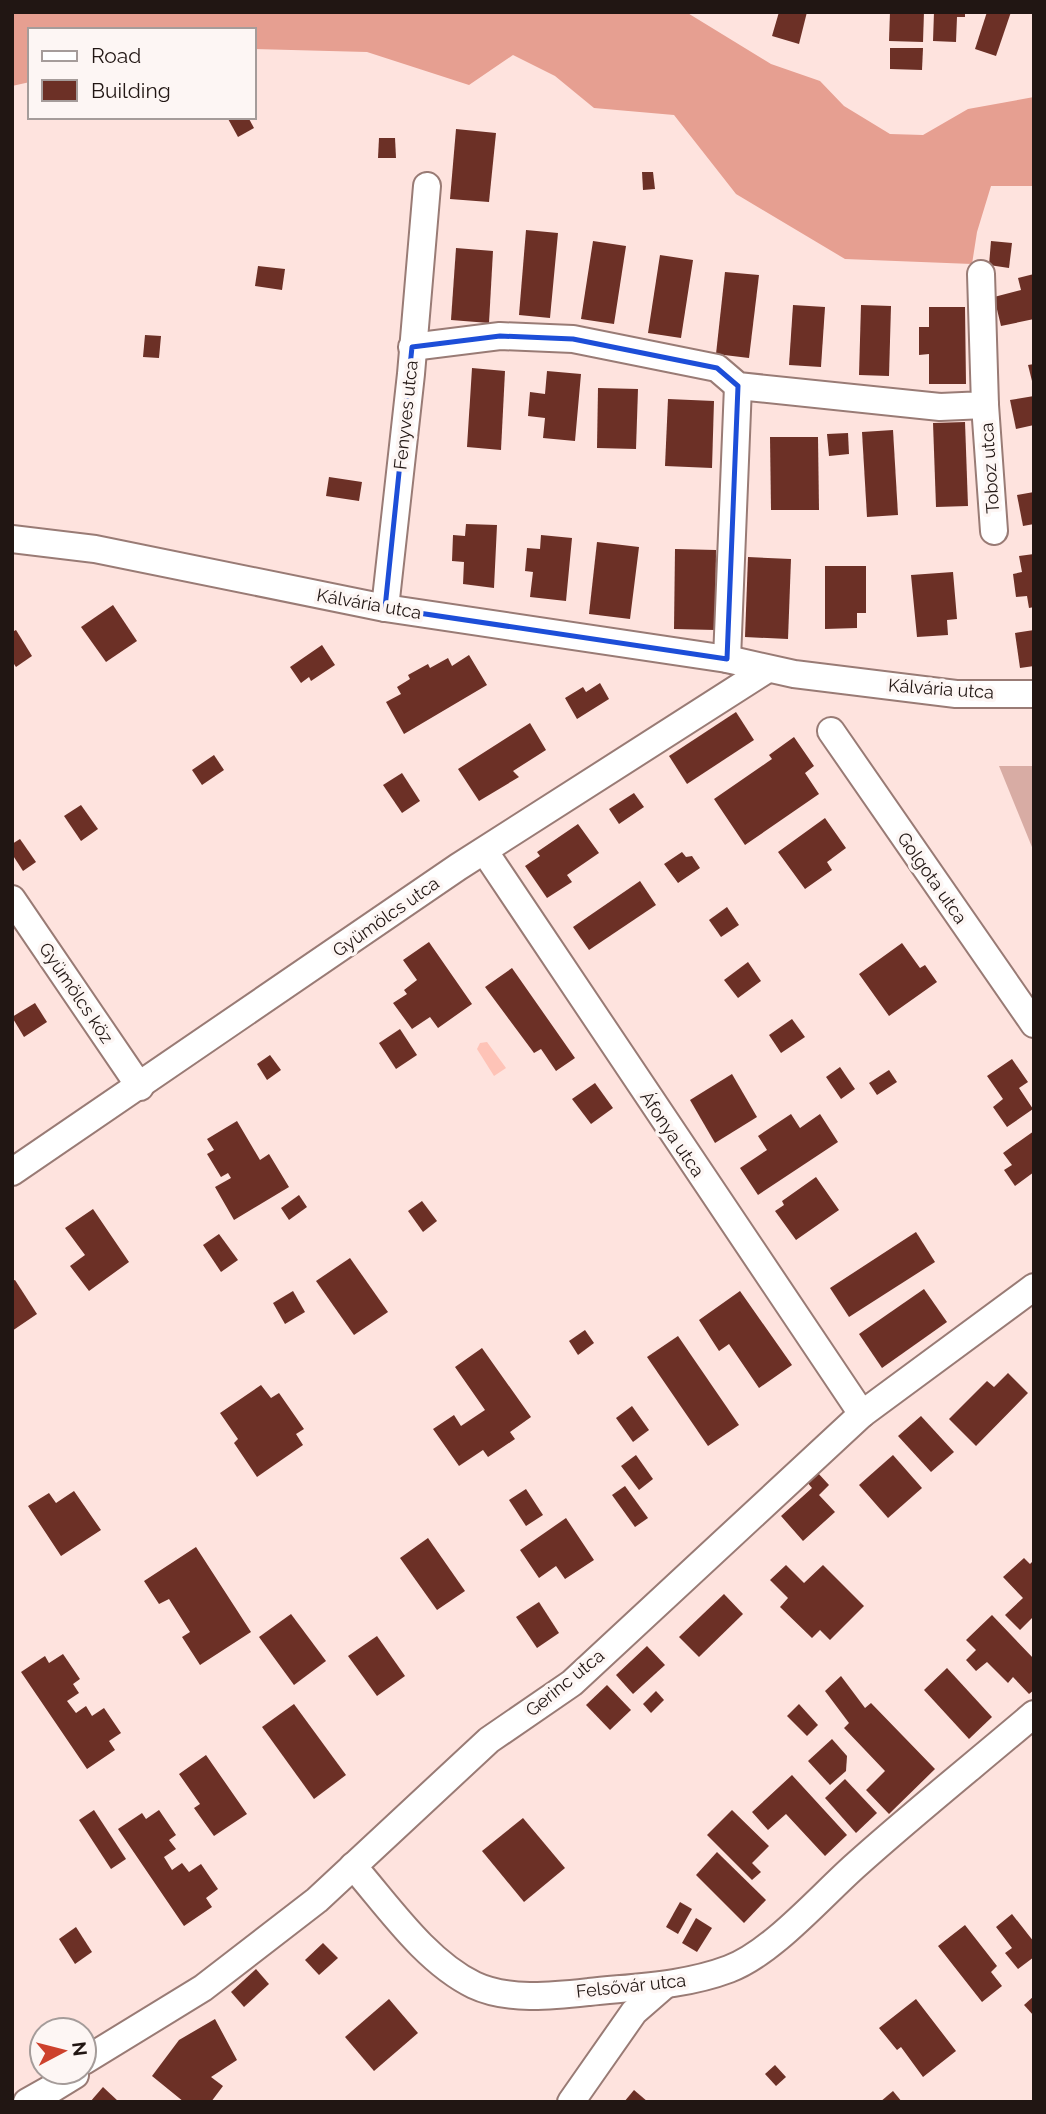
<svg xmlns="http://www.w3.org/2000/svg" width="1046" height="2114" viewBox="0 0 1046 2114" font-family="Raleway,sans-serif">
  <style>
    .green { fill: #d8aca4 }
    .forest { fill: #e69f91 }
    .water { fill: #fec3b7 }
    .building { fill: #6c3026 }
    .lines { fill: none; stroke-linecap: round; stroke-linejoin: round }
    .street-casing { stroke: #997b75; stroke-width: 30 }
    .street { stroke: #fff; stroke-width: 26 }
    .marked { fill: none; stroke: #1d4ed8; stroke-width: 5; stroke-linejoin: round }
    .labels { text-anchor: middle; stroke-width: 7; stroke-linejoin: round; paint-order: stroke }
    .street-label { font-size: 18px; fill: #211613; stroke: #fdf6f4 }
  </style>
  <rect width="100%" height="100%" fill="#fee3de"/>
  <!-- green -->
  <polygon class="green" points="999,766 1034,766 1034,852"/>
  <!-- forest -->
  <polygon class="forest" points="12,12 686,12 771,64 820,81 844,106 890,134 923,135 968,109 1034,97 1034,186 991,186 977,232 972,264 845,259 736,194 674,115 594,108 555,76 513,55 469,85 367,52 254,49 254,30 30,30 30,82 12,86"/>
  <!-- water -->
  <polygon class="water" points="487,1042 506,1068 494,1076 477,1049 480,1043"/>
  <!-- building -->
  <g class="building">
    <polygon points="779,12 807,12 799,44 772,36"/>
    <polygon points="890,12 924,12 923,42 889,41"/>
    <polygon points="934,12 965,12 965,17 957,17 956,42 933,41"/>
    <polygon points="987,12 1011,12 996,56 975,49"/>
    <polygon points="890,48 923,48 922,70 890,69"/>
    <polygon points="227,117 248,117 254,128 238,137"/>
    <polygon points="456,129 496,133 489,202 450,199"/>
    <polygon points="379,138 395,138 396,158 378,158"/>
    <polygon points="642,172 653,172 655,189 643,190"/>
    <polygon points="526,230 558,233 550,318 519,315"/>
    <polygon points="593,241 626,246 614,324 581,319"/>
    <polygon points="991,241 1012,243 1009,268 989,265"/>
    <polygon points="456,248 493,251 489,323 451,320"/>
    <polygon points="660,255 693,260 681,338 648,333"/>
    <polygon points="258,266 285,269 282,290 255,286"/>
    <polygon points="725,272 759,275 749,358 716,354"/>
    <polygon points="1034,274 1034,319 1001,326 994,297 1021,290 1018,278"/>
    <polygon points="793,305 825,307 821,367 789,365"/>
    <polygon points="861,305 891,306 889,376 859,375"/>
    <polygon points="929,307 965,307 966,384 929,384 929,354 919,355 919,327 929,327"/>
    <polygon points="145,335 161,336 159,358 143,357"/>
    <polygon points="1034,364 1034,384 1033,385 1028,365"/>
    <polygon points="472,368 505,371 501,450 467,447"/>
    <polygon points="547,371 581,374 575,441 543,438 545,418 528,416 530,392 545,394"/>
    <polygon points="598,388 638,389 636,449 597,448"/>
    <polygon points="1034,396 1034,425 1016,429 1010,400"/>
    <polygon points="668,399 714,401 712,468 665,466"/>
    <polygon points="965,422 968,506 936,507 933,423"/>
    <polygon points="893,430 898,515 867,517 862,432"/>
    <polygon points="848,433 849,454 829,456 827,434"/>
    <polygon points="770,437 818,437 819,510 771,510"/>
    <polygon points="329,477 362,482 359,501 326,496"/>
    <polygon points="1034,492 1034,524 1023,526 1017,495"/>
    <polygon points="466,524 497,525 494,588 463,584 464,562 452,561 453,535 465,536"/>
    <polygon points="541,535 572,538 566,601 530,597 533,572 525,571 527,548 540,549"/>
    <polygon points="597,542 639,547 630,619 589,614"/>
    <polygon points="675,549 716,550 715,630 674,629"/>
    <polygon points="1034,554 1034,607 1029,608 1027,596 1016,597 1013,574 1022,572 1019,556"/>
    <polygon points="748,557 791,559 788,639 745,637"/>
    <polygon points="825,566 866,566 866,613 857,613 857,628 825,629"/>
    <polygon points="953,572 957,619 947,620 948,635 917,637 911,575"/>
    <polygon points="113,605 137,641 106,662 81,627"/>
    <polygon points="16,630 32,656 16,667 12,661 12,632"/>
    <polygon points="1034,630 1034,666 1020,668 1015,633"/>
    <polygon points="322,645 335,665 311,681 309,677 301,683 290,667"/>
    <polygon points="469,655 487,685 404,734 386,702 401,694 397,687 410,679 408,675 428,664 430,668 448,658 452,666"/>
    <polygon points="600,683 609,699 577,719 565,698 583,687 586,692"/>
    <polygon points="736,712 754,740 687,784 669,756"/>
    <polygon points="530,723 546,750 513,771 519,777 479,801 458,769"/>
    <polygon points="794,737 814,766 805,773 819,794 745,845 714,799 772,759 769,755"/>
    <polygon points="214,755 224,770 202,785 192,770"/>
    <polygon points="402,773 420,801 402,813 383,785"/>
    <polygon points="634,793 644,807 619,824 609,809"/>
    <polygon points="81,805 98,829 81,841 64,816"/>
    <polygon points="825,818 846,848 827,862 832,870 805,889 778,852"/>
    <polygon points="578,824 599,853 567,875 572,882 547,898 525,866 540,856 537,852"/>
    <polygon points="20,839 36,862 23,871 12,854 12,844"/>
    <polygon points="682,852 686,857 692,856 700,868 678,883 664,864"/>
    <polygon points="640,881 656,905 589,950 573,927"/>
    <polygon points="727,907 739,925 721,937 709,920"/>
    <polygon points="429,942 472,1004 438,1028 430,1017 412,1029 393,1003 407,994 404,990 417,980 403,960"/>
    <polygon points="902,943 920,968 925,965 937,982 889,1016 859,974"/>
    <polygon points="748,962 761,981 738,998 724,980"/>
    <polygon points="512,968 575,1058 556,1071 541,1049 534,1053 485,987"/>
    <polygon points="35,1003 47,1022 24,1037 12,1017"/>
    <polygon points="792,1019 805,1037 781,1053 769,1035"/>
    <polygon points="400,1029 417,1055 396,1069 379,1043"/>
    <polygon points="270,1055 281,1070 267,1080 257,1064"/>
    <polygon points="1012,1059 1028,1082 1019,1088 1033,1109 1007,1127 993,1107 1003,1099 987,1076"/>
    <polygon points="840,1067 855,1089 841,1099 826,1077"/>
    <polygon points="889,1070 897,1082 877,1095 869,1083"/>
    <polygon points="732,1074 757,1117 715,1143 690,1100"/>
    <polygon points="595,1083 613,1108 591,1124 572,1099"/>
    <polygon points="791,1114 800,1128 820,1114 838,1142 758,1195 740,1168 767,1150 758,1136"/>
    <polygon points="237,1121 260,1160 269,1154 289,1187 234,1220 215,1187 231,1178 228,1173 221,1177 207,1154 214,1150 207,1139"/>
    <polygon points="1034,1131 1034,1172 1015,1186 1004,1170 1012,1165 1003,1153"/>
    <polygon points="816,1177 839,1210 796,1240 775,1211 784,1205 782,1201"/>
    <polygon points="299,1195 307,1207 289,1220 281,1208"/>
    <polygon points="422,1201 437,1221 423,1232 408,1211"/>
    <polygon points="93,1209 129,1262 89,1291 70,1266 85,1255 65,1228"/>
    <polygon points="916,1232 935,1262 849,1317 830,1288"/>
    <polygon points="219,1234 238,1260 221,1272 203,1245"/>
    <polygon points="350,1258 388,1312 354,1335 316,1281"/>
    <polygon points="15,1280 37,1314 12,1331 12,1281"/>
    <polygon points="924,1289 947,1322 882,1368 859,1334"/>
    <polygon points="293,1291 305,1312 285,1324 273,1303"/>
    <polygon points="740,1291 792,1365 759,1388 729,1344 719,1351 699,1320"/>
    <polygon points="585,1330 594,1343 578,1355 569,1341"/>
    <polygon points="678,1336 739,1425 708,1446 647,1357"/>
    <polygon points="482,1348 531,1417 510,1432 515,1439 488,1457 483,1450 459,1466 433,1429 454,1415 461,1426 485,1410 455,1367"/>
    <polygon points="1008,1373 1028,1393 976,1446 949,1419 987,1381 994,1387"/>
    <polygon points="261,1385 271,1398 279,1393 304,1429 296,1434 303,1445 257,1477 234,1443 238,1439 220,1413"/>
    <polygon points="632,1406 649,1430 633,1442 616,1418"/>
    <polygon points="921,1416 954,1452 931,1472 898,1436"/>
    <polygon points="636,1455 653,1479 639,1490 621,1466"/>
    <polygon points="893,1455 922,1488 888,1518 859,1485"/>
    <polygon points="818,1473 829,1485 819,1495 835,1512 803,1541 781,1516 812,1488 807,1482"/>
    <polygon points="625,1486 648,1518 635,1527 612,1495"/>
    <polygon points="526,1489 543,1515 526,1526 509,1500"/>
    <polygon points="74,1491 101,1530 61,1556 28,1506 49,1493 56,1503"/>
    <polygon points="566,1518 594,1560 565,1579 556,1566 539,1578 520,1550"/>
    <polygon points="428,1538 465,1591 437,1610 400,1558"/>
    <polygon points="196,1547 251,1632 200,1665 182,1637 190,1632 169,1599 159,1604 144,1581"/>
    <polygon points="1024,1558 1030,1564 1034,1560 1034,1616 1020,1630 1005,1615 1023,1598 1003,1577"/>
    <polygon points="786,1565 804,1583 823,1565 864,1606 830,1640 820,1630 812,1638 780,1607 788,1598 770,1580"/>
    <polygon points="724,1594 743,1614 699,1657 679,1637"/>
    <polygon points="539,1602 559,1633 537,1648 516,1617"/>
    <polygon points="291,1614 326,1661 294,1685 259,1637"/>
    <polygon points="992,1615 1034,1659 1034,1690 1029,1694 1013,1677 1008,1683 987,1662 976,1671 966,1660 976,1650 966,1640"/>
    <polygon points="377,1636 405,1676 377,1696 348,1656"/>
    <polygon points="647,1646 665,1665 633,1694 616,1675"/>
    <polygon points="63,1654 80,1679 73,1684 79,1693 67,1701 76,1713 86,1706 92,1716 104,1708 121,1733 109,1741 115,1750 87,1769 21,1672 45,1656 49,1663"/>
    <polygon points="947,1668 992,1717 969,1739 924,1690"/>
    <polygon points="841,1676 865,1708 871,1703 935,1769 889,1814 866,1790 885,1771 844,1728 849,1723 825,1691"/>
    <polygon points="607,1685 631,1710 610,1730 586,1705"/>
    <polygon points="656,1691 664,1700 651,1713 643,1704"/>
    <polygon points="294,1704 346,1775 314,1799 262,1727"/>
    <polygon points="799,1704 818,1725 807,1736 787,1716"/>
    <polygon points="832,1739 847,1756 846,1771 830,1785 808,1761"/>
    <polygon points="206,1755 247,1814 214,1836 194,1808 200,1804 179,1774"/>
    <polygon points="792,1775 847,1835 825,1856 786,1814 768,1830 752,1812"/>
    <polygon points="845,1779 877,1813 856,1833 825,1798"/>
    <polygon points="94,1810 126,1859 111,1869 79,1820"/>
    <polygon points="159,1810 176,1835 169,1840 176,1849 164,1857 172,1870 182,1863 189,1872 201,1864 218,1889 206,1898 212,1907 184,1926 118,1829 142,1813 146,1819"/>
    <polygon points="732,1810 769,1846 752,1863 761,1872 752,1880 707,1835"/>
    <polygon points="523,1818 565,1868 524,1902 482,1851"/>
    <polygon points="717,1852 766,1900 744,1923 696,1875"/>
    <polygon points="680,1902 692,1909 678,1934 666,1927"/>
    <polygon points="1012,1914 1034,1942 1034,1957 1018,1969 1005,1953 1012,1948 996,1927"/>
    <polygon points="696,1918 712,1928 697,1952 682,1943"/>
    <polygon points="965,1925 997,1966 991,1972 1002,1986 982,2002 938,1946"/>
    <polygon points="76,1927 92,1952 75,1964 59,1939"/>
    <polygon points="323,1943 338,1958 319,1975 305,1960"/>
    <polygon points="256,1969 269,1984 244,2007 231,1992"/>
    <polygon points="1034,1996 1034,2016 1024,2005"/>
    <polygon points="389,1999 418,2033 374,2071 345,2037"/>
    <polygon points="916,1999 956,2051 923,2077 901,2047 897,2050 879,2028"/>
    <polygon points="215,2019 237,2060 211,2077 223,2086 211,2102 184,2102 152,2076 179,2040"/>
    <polygon points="775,2065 786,2077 776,2086 765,2074"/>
    <polygon points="103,2087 119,2102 90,2102"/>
    <polygon points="634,2090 648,2102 624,2102"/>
    <polygon points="893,2091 902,2102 880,2102"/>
  </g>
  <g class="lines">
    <defs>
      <g id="street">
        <polyline points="412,347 500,336 573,339 717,368 738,386 940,407 985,405 981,274"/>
        <polyline points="985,405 994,531"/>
        <polyline points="12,539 95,549 385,608 727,659 794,674 956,694 1034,694"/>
        <polyline points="385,608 411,374 427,186"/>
        <polyline points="727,659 738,386"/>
        <polyline points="831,731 1034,1024"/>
        <polyline points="485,852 862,1414"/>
        <polyline points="12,899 140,1087"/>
        <polyline points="12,1172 458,867 766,670"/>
        <path d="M353 1866C388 1906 425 1961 474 1985 508 2001 552 1996 589 1992 636 1987 684 1986 729 1969 772 1953 821 1896 856 1865 914 1813 974 1765 1034 1714"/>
        <polyline points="84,2061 203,1988 317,1900 489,1740 572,1683 862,1414 1034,1287"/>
        <polyline points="27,2102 75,2075 31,2102"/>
        <polyline points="571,2102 634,2012 665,1985"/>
      </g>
    </defs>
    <!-- street casing -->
    <use href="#street" class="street-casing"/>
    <!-- street -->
    <use href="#street" class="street"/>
  </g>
  <!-- marked area -->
  <path class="marked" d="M500 336 573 339 717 368 738 386 727 659 385 608 412 347Z"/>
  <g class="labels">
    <!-- street labels -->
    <g class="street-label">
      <text transform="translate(406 415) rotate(-84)" y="6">Fenyves utca</text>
      <text transform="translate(990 468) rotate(-94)" y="6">Toboz utca</text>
      <text transform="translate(369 604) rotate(10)" y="6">Kálvária utca</text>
      <text transform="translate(941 689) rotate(4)" y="6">Kálvária utca</text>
      <text transform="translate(932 878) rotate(55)" y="6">Golgota utca</text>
      <text transform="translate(386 917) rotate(-35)" y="6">Gyümölcs utca</text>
      <text transform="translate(76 993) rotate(56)" y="6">Gyümölcs köz</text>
      <text transform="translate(672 1134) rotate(56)" y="6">Áfonya utca</text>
      <text transform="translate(565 1683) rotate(-39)" y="6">Gerinc utca</text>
      <text transform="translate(631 1986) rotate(-6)" y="6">Felsővár utca</text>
    </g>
  </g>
  <!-- border -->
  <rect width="1046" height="2114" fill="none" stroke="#211613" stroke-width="28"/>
  <!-- legend -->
  <rect x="28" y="28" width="228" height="91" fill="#fdf6f4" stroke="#a59c9a" stroke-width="2"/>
  <rect x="42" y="51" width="35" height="10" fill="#ffffff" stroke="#a59c9a" stroke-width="2"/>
  <text x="91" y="63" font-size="21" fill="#211613">Road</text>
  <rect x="42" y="80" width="35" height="21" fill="#6c3026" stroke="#a59c9a" stroke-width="2"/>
  <text x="91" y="98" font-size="21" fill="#211613">Building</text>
  <!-- north arrow -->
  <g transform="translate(63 2051) rotate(83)"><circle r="33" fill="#fdf6f4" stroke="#a59c9a" stroke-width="2"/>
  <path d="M0-5L12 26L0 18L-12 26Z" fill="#cd412c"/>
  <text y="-10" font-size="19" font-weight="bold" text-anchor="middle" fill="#211613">N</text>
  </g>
</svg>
